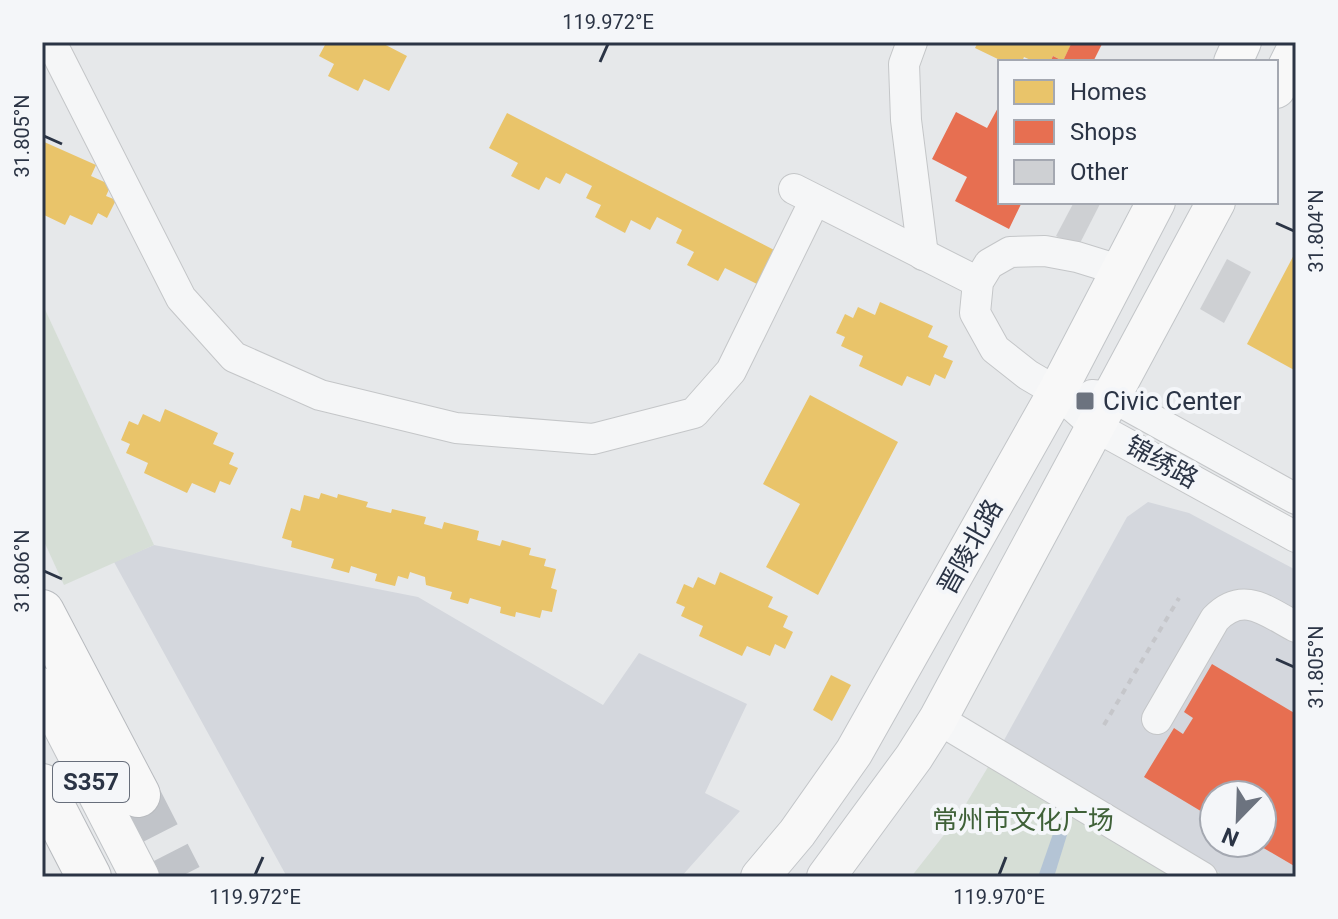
<svg xmlns="http://www.w3.org/2000/svg" width="1338" height="919" viewBox="0 0 1338 919" font-family="Roboto,'Noto Sans SC',sans-serif">
  <style>
    .built { fill: #d4d7dd; fill-rule: evenodd }
    .green { fill: #d6ded6 }
    .water { fill: #b4c4d5 }
    .homes { fill: #e9c46a }
    .shops { fill: #e76f51 }
    .building { fill: #ced0d3 }
    .lines { fill: none; stroke-linecap: round; stroke-linejoin: round }
    .highway-tunnel { stroke: #c1c4c9; stroke-width: 44; stroke-dasharray: 44 22; stroke-linecap: butt }
    .minor-casing { stroke: #c4c6c8; stroke-width: 32 }
    .major-casing { stroke: #c2c5c8; stroke-width: 40 }
    .highway-casing { stroke: #b8bbbf; stroke-width: 46 }
    .path { stroke: #c5c6ca; stroke-width: 4; stroke-dasharray: 6 6; stroke-linecap: butt }
    .minor { stroke: #f5f6f7; stroke-width: 30 }
    .major { stroke: #f8f8f8; stroke-width: 38 }
    .highway { stroke: #f8f8f8; stroke-width: 44 }
    .ticks { fill: none; stroke: #2b3445; stroke-width: 3 }
    .poi-dot { fill: #6c737f; stroke: #f4f6f9; stroke-width: 3 }
    .labels { text-anchor: middle; stroke-width: 8; stroke-linejoin: round; paint-order: stroke }
    .shield { fill: #f4f6f9; stroke: #676e7b; stroke-width: 2 }
    .shield-label { font-size: 24px; font-weight: bold; fill: #2b3445 }
    .poi-label { font-size: 26px; fill: #2b3445; stroke: #f4f6f9; text-anchor: start }
    .street-label { font-size: 26px; fill: #2b3445; stroke: #f4f6f9 }
    .park-label { font-size: 26px; fill: #3f6138; stroke: #f4f6f9 }
    .neatline { fill: none; stroke: #2b3445; stroke-width: 3 }
    .ticks-label { font-size: 20px; text-anchor: middle; fill: #2b3445 }
  </style>
  <rect width="100%" height="100%" fill="#e6e8ea"/>
  <!-- built -->
  <g class="built">
    <path d="M1148 502 1189 513 1296 570V877H1226L1003 742 1127 517ZM1214 795H1262V843H1214Z"/>
    <polygon points="154,545 418,597 603,705 639,653 747,704 705,793 740,811 681,877 287,877 114,562"/>
  </g>
  <!-- green -->
  <g class="green">
    <polygon points="42,303 154,545 64,585 42,537"/>
    <polygon points="1003,742 1226,877 911,877 958,817"/>
  </g>
  <!-- water -->
  <polygon class="water" points="1055,828 1067,835 1054,877 1038,877"/>
  <!-- homes -->
  <g class="homes">
    <polygon points="319,42 380,42 407,56 389,91 364,79 358,91 328,76 334,64 319,56 325,45"/>
    <polygon points="978,42 1070,42 1072,43 1063,61 1053,56 1050,62 1035,62 1024,57 1022,62 1004,62 975,48"/>
    <polygon points="507,113 780,253 763,287 725,268 718,281 687,265 694,252 676,243 682,230 657,217 650,230 631,220 625,233 595,217 601,205 586,198 592,186 566,173 560,184 546,177 539,190 511,176 518,163 489,148"/>
    <polygon points="42,141 96,165 91,176 111,185 106,196 116,200 107,218 98,213 92,225 70,215 65,225 42,214"/>
    <polygon points="1296,251 1296,371 1247,344"/>
    <polygon points="880,302 933,326 928,337 948,346 943,357 953,361 945,379 935,374 930,386 907,376 902,386 859,366 863,356 841,346 845,337 836,333 845,314 853,318 858,307 875,315"/>
    <polygon points="810,395 898,442 818,595 766,567 800,504 763,484"/>
    <polygon points="165,409 218,433 213,444 234,453 229,464 238,468 230,485 220,481 215,493 192,483 187,493 144,473 148,463 126,453 130,444 121,440 129,421 138,425 143,414 160,422"/>
    <polygon points="321,493 337,498 338,494 368,502 366,507 391,513 392,509 426,517 424,524 442,529 444,522 479,531 477,540 500,546 502,540 531,548 529,555 546,559 544,566 556,569 551,588 557,590 552,612 542,610 540,618 516,612 515,617 500,613 501,607 470,598 468,604 450,599 452,592 426,585 425,577 410,572 408,579 398,576 395,586 375,581 377,574 351,566 349,573 331,568 334,559 291,547 292,541 282,538 291,508 300,511 304,495 319,499"/>
    <polygon points="720,572 773,597 768,607 788,616 783,627 793,632 785,649 775,644 770,656 747,646 742,656 699,636 703,626 681,616 685,607 676,603 684,584 693,588 698,577 715,585"/>
    <polygon points="831,675 851,685 832,721 813,710"/>
  </g>
  <!-- shops -->
  <g class="shops">
    <polygon points="1072,42 1103,42 1093,62 1050,62 1053,56 1063,61"/>
    <polygon points="1000,104 1000,202 1022,202 1009,229 955,201 967,177 932,159 956,112 987,128"/>
    <polygon points="1212,664 1296,714 1296,867 1255,843 1262,843 1262,795 1214,795 1214,819 1144,777 1174,728 1183,734 1193,718 1184,712"/>
  </g>
  <!-- building -->
  <g class="building">
    <polygon points="1074,202 1101,202 1078,247 1056,236"/>
    <polygon points="1227,259 1251,272 1224,323 1200,309"/>
  </g>
  <g class="lines">
    <!-- highway-tunnel -->
    <polyline class="highway-tunnel" points="138,795 180,877"/>
    <defs>
      <g id="minor">
        <polyline points="51,42 181,298 234,357 320,395 456,428 593,439 694,413 731,371 815,200"/>
        <polyline points="912,42 904,64 906,120 923,255"/>
        <polyline points="794,189 978,282"/>
        <polyline points="1119,270 1077,257 1045,251 1010,252 989,264 978,282 975,313 995,349 1028,375 1057,392 1096,427 1296,537"/>
        <polyline points="1092,395 1112,397 1296,499"/>
        <polyline points="938,719 1202,877"/>
        <path d="M1157 719 1215 619C1243 590 1266 611 1296 627"/>
      </g>
      <g id="major">
        <polyline points="1233,62 1242,42"/>
        <polyline points="1276,89 1296,49"/>
        <polyline points="42,687 140,877"/>
        <polyline points="760,877 797,833 854,752 1057,392 1156,202"/>
        <polyline points="826,877 914,757 938,719 1216,202"/>
      </g>
      <g id="highway">
        <polyline points="42,612 138,795"/>
        <polyline points="42,786 89,877"/>
      </g>
    </defs>
    <!-- minor casing -->
    <use href="#minor" class="minor-casing"/>
    <!-- major casing -->
    <use href="#major" class="major-casing"/>
    <!-- highway casing -->
    <use href="#highway" class="highway-casing"/>
    <!-- path -->
    <polyline class="path" points="1104,725 1179,598"/>
    <!-- minor -->
    <use href="#minor" class="minor"/>
    <!-- major -->
    <use href="#major" class="major"/>
    <!-- highway -->
    <use href="#highway" class="highway"/>
  </g>
  <!-- ticks -->
  <path class="ticks" d="M600 62 608 44M44 136 62 144M1276 223 1294 231M44 571 62 579M1276 659 1294 667M255 875 263 857M999 875 1006 857"/>
  <!-- markers -->
  <rect class="poi-dot" x="1075" y="391" width="20" height="20" rx="4"/>
  <g class="labels">
    <!-- shield labels -->
    <rect class="shield" x="53" y="762" width="76" height="40" rx="6"/>
    <g class="shield-label">
      <text x="91" y="790">S357</text>
    </g>
    <!-- poi labels -->
    <g class="poi-label">
      <text x="1103" y="410">Civic Center</text>
    </g>
    <!-- street labels -->
    <g class="street-label">
      <text transform="translate(1162 462) rotate(29)" y="9">锦绣路</text>
      <text transform="translate(970 547) rotate(-61)" y="9">晋陵北路</text>
    </g>
    <!-- park labels -->
    <g class="park-label">
      <text x="1023" y="829">常州市文化广场</text>
    </g>
  </g>
  <!-- border -->
  <rect width="1338" height="919" fill="none" stroke="#f4f6f9" stroke-width="88"/>
  <!-- legend -->
  <rect x="998" y="60" width="280" height="144" fill="#f4f6f9" stroke="#a4a8b1" stroke-width="2"/>
  <rect x="1014" y="80" width="40" height="24" fill="#e9c46a" stroke="#a4a8b1" stroke-width="2"/>
  <text x="1070" y="100" font-size="24" fill="#2b3445">Homes</text>
  <rect x="1014" y="120" width="40" height="24" fill="#e76f51" stroke="#a4a8b1" stroke-width="2"/>
  <text x="1070" y="140" font-size="24" fill="#2b3445">Shops</text>
  <rect x="1014" y="160" width="40" height="24" fill="#ced0d3" stroke="#a4a8b1" stroke-width="2"/>
  <text x="1070" y="180" font-size="24" fill="#2b3445">Other</text>
  <!-- north arrow -->
  <g transform="translate(1238 819) rotate(203)"><circle r="38" fill="#f4f6f9" stroke="#a4a8b1" stroke-width="2"/>
  <path d="M0-6L14 30L0 20L-14 30Z" fill="#6c737f"/>
  <text y="-12" font-size="22" font-weight="bold" text-anchor="middle" fill="#2b3445">N</text>
  </g>
  <rect x="44" y="44" width="1250" height="831" class="neatline"/>
  <g class="ticks-label">
    <text x="608" y="29">119.972°E</text>
    <text transform="translate(22 136) rotate(-90)" y="7">31.805°N</text>
    <text transform="translate(1316 231) rotate(-90)" y="7">31.804°N</text>
    <text transform="translate(22 571) rotate(-90)" y="7">31.806°N</text>
    <text transform="translate(1316 667) rotate(-90)" y="7">31.805°N</text>
    <text x="255" y="904">119.972°E</text>
    <text x="999" y="904">119.970°E</text>
  </g>
</svg>
